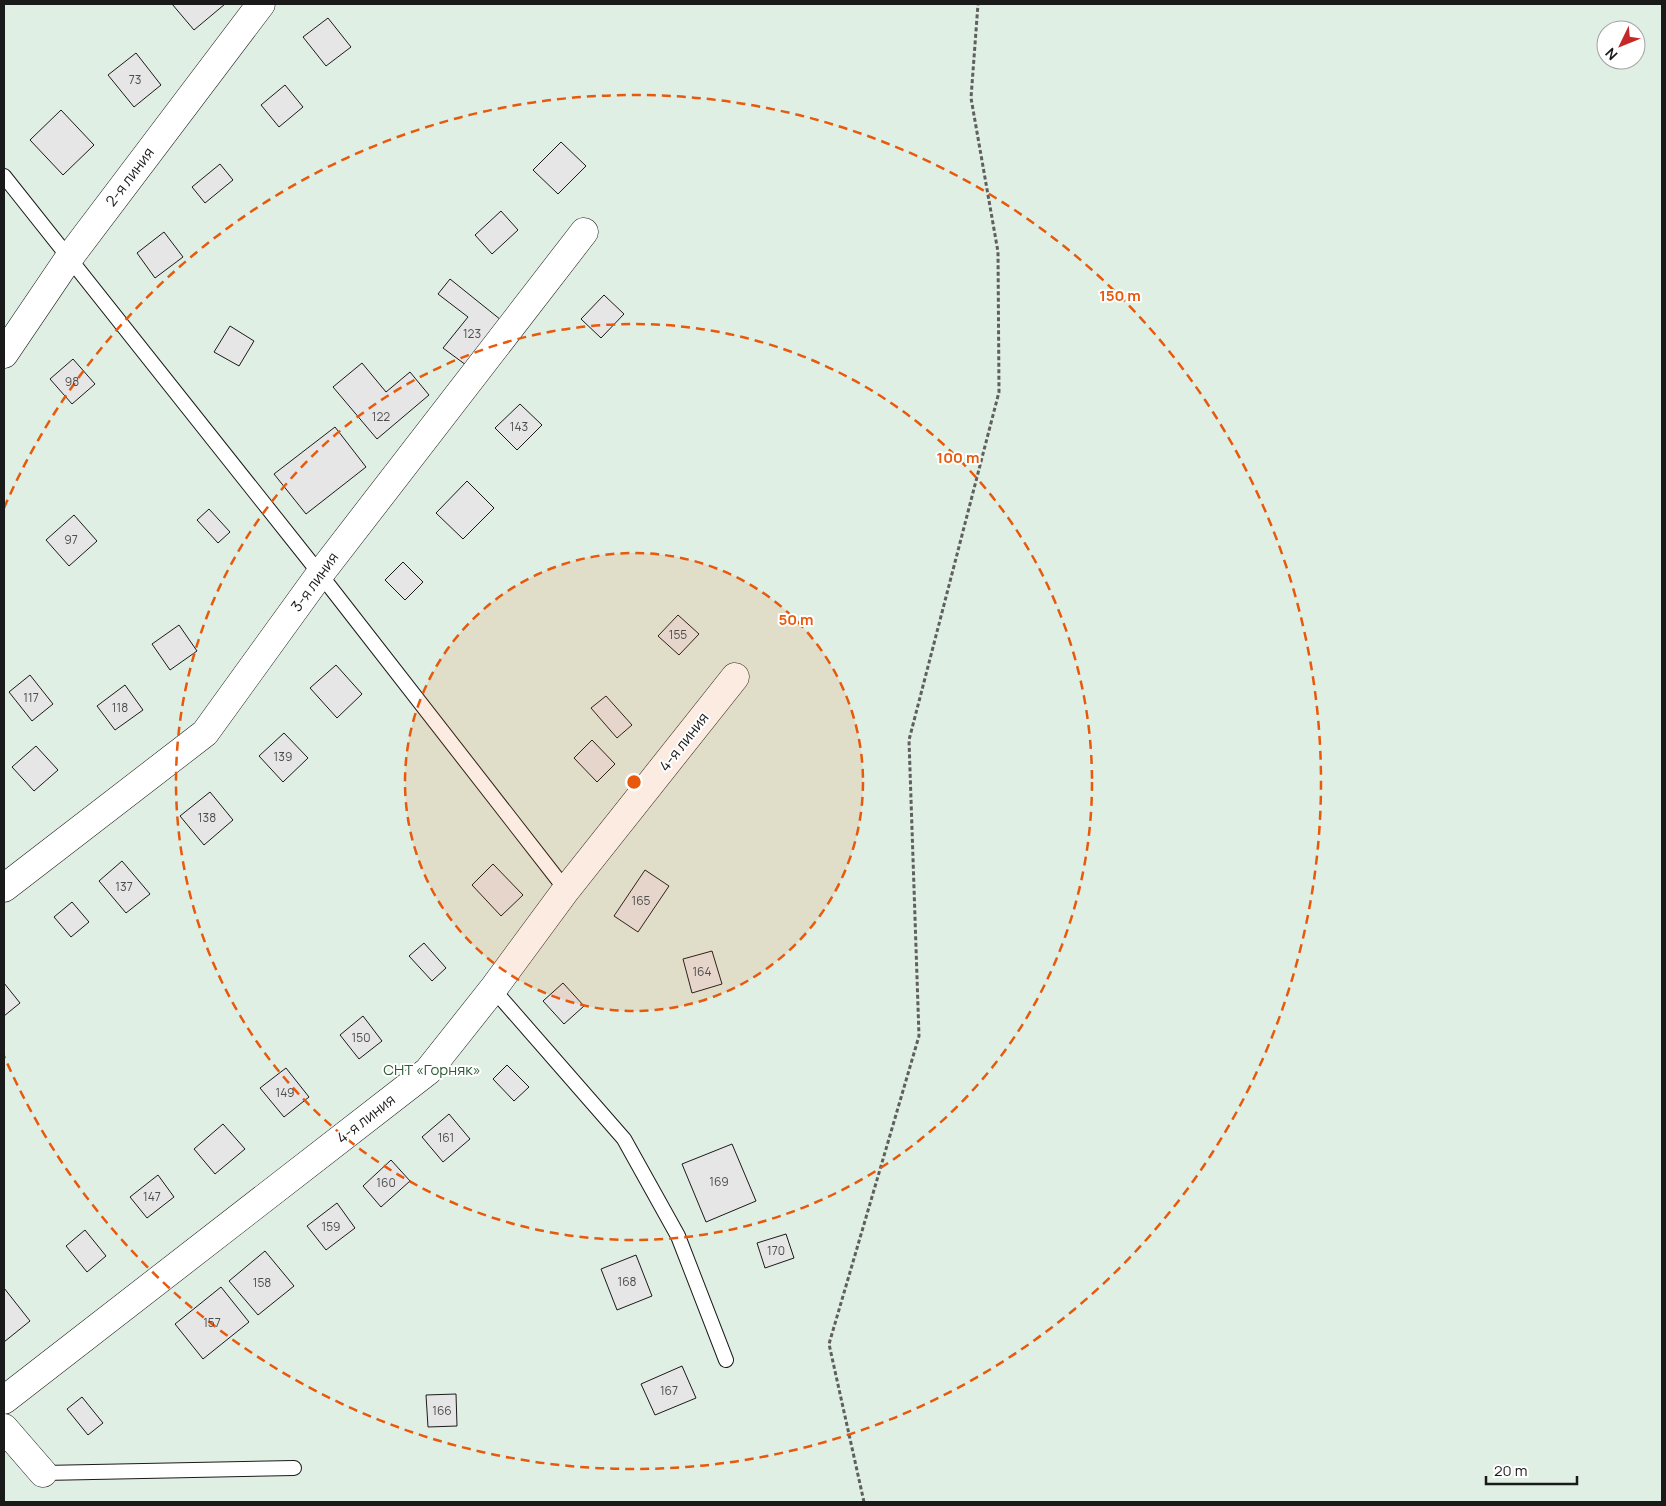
<svg xmlns="http://www.w3.org/2000/svg" width="1666" height="1506" viewBox="0 0 1666 1506" font-family="Manrope,sans-serif">
  <style>
    .green { fill: #e0efe3; stroke: #6a6a6a; fill-rule: evenodd }
    .building { fill: #e6e6e6; stroke: #1a1a1a }
    .lines { fill: none; stroke-linecap: round; stroke-linejoin: round }
    .service-casing { stroke: #1a1a1a; stroke-width: 16 }
    .minor-casing { stroke: #1a1a1a; stroke-width: 29 }
    .path { stroke: #5f5f5f; stroke-width: 3; stroke-dasharray: 4 2.5; stroke-linecap: butt }
    .service { stroke: #fff; stroke-width: 14 }
    .minor { stroke: #fff; stroke-width: 28 }
    .ring { fill: none; stroke: #e8590c; stroke-width: 2.5; stroke-dasharray: 9 6 }
    .labels { text-anchor: middle; stroke-width: 4; stroke-linejoin: round; paint-order: stroke }
    .number-label { font-size: 12px; fill: #4d4d4d }
    .street-label { font-size: 15px; fill: #1a1a1a; stroke: #fff }
    .park-label { font-size: 15px; fill: #2b5a34; stroke: #fff }
    .centre { fill: #e8590c; stroke: #fff; stroke-width: 2.5 }
    .ring-label { font-size: 15px; text-anchor: middle; font-weight: bold; fill: #e8590c; stroke: #fff; stroke-width: 4; stroke-linejoin: round; paint-order: stroke }
  </style>
  <rect width="100%" height="100%" fill="#fff"/>
  <!-- green -->
  <path class="green" d="M4 4H1662V1502H4ZM1606 30H1636V60H1606Z"/>
  <!-- building -->
  <g class="building">
    <polygon points="172,4 225,4 194,30"/>
    <polygon points="328,18 351,47 326,66 303,37"/>
    <polygon points="136,53 161,85 134,107 108,75"/>
    <polygon points="285,85 303,107 279,127 261,105"/>
    <polygon points="61,110 94,145 63,175 30,140"/>
    <polygon points="561,142 586,166 558,194 533,170"/>
    <polygon points="220,164 233,180 205,203 192,187"/>
    <polygon points="501,211 518,230 492,254 475,235"/>
    <polygon points="164,232 183,257 155,278 137,253"/>
    <polygon points="450,279 501,320 466,365 443,348 468,317 438,294"/>
    <polygon points="604,295 624,314 601,338 581,319"/>
    <polygon points="230,326 254,341 239,366 214,352"/>
    <polygon points="73,359 95,384 72,404 50,379"/>
    <polygon points="362,363 386,392 410,372 429,395 377,439 333,387"/>
    <polygon points="520,404 542,425 517,450 495,428"/>
    <polygon points="335,427 366,467 306,514 274,474"/>
    <polygon points="467,481 494,508 463,539 436,513"/>
    <polygon points="209,509 230,532 218,543 197,520"/>
    <polygon points="74,515 97,541 69,566 46,540"/>
    <polygon points="403,562 423,582 405,600 385,580"/>
    <polygon points="678,615 699,634 679,655 658,636"/>
    <polygon points="179,625 197,651 170,670 152,644"/>
    <polygon points="336,665 362,694 337,718 310,688"/>
    <polygon points="30,675 53,704 32,721 9,692"/>
    <polygon points="125,685 143,710 115,730 97,706"/>
    <polygon points="606,696 632,725 617,738 591,708"/>
    <polygon points="284,733 308,758 283,782 259,756"/>
    <polygon points="592,740 615,764 597,782 574,758"/>
    <polygon points="36,746 58,770 34,791 12,767"/>
    <polygon points="210,792 233,820 204,845 180,816"/>
    <polygon points="122,861 150,894 126,913 99,881"/>
    <polygon points="493,864 523,895 501,916 472,885"/>
    <polygon points="645,870 669,886 638,932 614,916"/>
    <polygon points="72,902 89,922 71,937 54,917"/>
    <polygon points="424,943 446,968 432,981 409,956"/>
    <polygon points="712,951 722,984 692,993 683,959"/>
    <polygon points="4,983 20,1003 4,1016"/>
    <polygon points="563,983 584,1006 564,1024 543,1001"/>
    <polygon points="363,1016 382,1041 359,1059 340,1035"/>
    <polygon points="507,1065 529,1087 514,1101 493,1079"/>
    <polygon points="286,1068 309,1097 284,1117 260,1088"/>
    <polygon points="449,1114 470,1139 443,1162 422,1137"/>
    <polygon points="223,1124 245,1149 215,1174 194,1149"/>
    <polygon points="732,1144 756,1201 706,1222 682,1164"/>
    <polygon points="391,1160 410,1181 381,1207 363,1186"/>
    <polygon points="158,1175 174,1197 147,1218 130,1197"/>
    <polygon points="337,1203 355,1228 326,1250 307,1226"/>
    <polygon points="85,1230 106,1256 87,1272 66,1246"/>
    <polygon points="786,1234 794,1258 765,1268 757,1243"/>
    <polygon points="265,1251 294,1286 258,1315 229,1281"/>
    <polygon points="636,1255 652,1296 617,1310 601,1269"/>
    <polygon points="221,1287 249,1322 203,1359 175,1324"/>
    <polygon points="4,1288 30,1321 4,1342"/>
    <polygon points="682,1366 696,1398 655,1415 641,1384"/>
    <polygon points="456,1394 457,1426 428,1427 426,1395"/>
    <polygon points="82,1397 103,1423 88,1435 67,1409"/>
  </g>
  <g class="lines">
    <defs>
      <g id="service">
        <polyline points="4,176 320,574 566,890"/>
        <polyline points="493,989 624,1139 678,1236 726,1360"/>
        <polyline points="43,1473 294,1468"/>
      </g>
      <g id="minor">
        <polyline points="4,354 69,258 261,4"/>
        <polyline points="4,888 205,733 320,574 584,232"/>
        <polyline points="4,1400 428,1071 493,989 566,890 735,677"/>
        <polyline points="4,1428 43,1473"/>
      </g>
    </defs>
    <!-- service casing -->
    <use href="#service" class="service-casing"/>
    <!-- minor casing -->
    <use href="#minor" class="minor-casing"/>
    <!-- path -->
    <polyline class="path" points="864,1502 829,1344 919,1036 909,740 999,392 998,252 971,98 978,4"/>
    <!-- service -->
    <use href="#service" class="service"/>
    <!-- minor -->
    <use href="#minor" class="minor"/>
  </g>
  <!-- distance rings -->
  <circle cx="634" cy="782" r="229" fill="#e8590c" fill-opacity=".12"/>
  <g class="ring">
    <circle cx="634" cy="782" r="229"/>
    <circle cx="634" cy="782" r="458"/>
    <path d="M4 508A687 687 0 1 1 4 1056"/>
  </g>
  <g class="labels">
    <!-- number labels -->
    <g class="number-label">
      <text x="135" y="84">73</text>
      <text x="472" y="338">123</text>
      <text x="72" y="386">98</text>
      <text x="381" y="421">122</text>
      <text x="519" y="431">143</text>
      <text x="71" y="544">97</text>
      <text x="678" y="639">155</text>
      <text x="31" y="702">117</text>
      <text x="120" y="712">118</text>
      <text x="283" y="761">139</text>
      <text x="207" y="822">138</text>
      <text x="124" y="891">137</text>
      <text x="641" y="905">165</text>
      <text x="702" y="976">164</text>
      <text x="361" y="1042">150</text>
      <text x="285" y="1097">149</text>
      <text x="446" y="1142">161</text>
      <text x="719" y="1186">169</text>
      <text x="386" y="1187">160</text>
      <text x="152" y="1201">147</text>
      <text x="331" y="1231">159</text>
      <text x="776" y="1255">170</text>
      <text x="627" y="1286">168</text>
      <text x="262" y="1287">158</text>
      <text x="212" y="1327">157</text>
      <text x="669" y="1395">167</text>
      <text x="442" y="1415">166</text>
    </g>
    <!-- street labels -->
    <g class="street-label">
      <text transform="translate(130 177) rotate(-53)" y="5">2-я линия</text>
      <text transform="translate(315 582) rotate(-54)" y="5">3-я линия</text>
      <text transform="translate(684 742) rotate(-52)" y="5">4-я линия</text>
      <text transform="translate(366 1119) rotate(-38)" y="5">4-я линия</text>
    </g>
    <!-- park labels -->
    <g class="park-label">
      <text x="432" y="1075">СНТ «Горняк»</text>
    </g>
  </g>
  <circle cx="634" cy="782" r="8" class="centre"/>
  <g class="ring-label">
    <text x="1120" y="301">150 m</text>
    <text x="958" y="463">100 m</text>
    <text x="796" y="625">50 m</text>
  </g>
  <!-- border -->
  <rect width="1666" height="1506" fill="none" stroke="#1a1a1a" stroke-width="10"/>
  <!-- north arrow -->
  <g transform="translate(1621 45) rotate(227)"><circle r="24" fill="#ffffff" stroke="#a3a3a3"/>
  <path d="M0-4L9 19L0 12L-9 19Z" fill="#c62828"/>
  <text y="-8" font-size="14" font-weight="bold" text-anchor="middle" fill="#1a1a1a">N</text>
  </g>
  <!-- scale -->
  <path d="M1486 1476v8h91v-8" fill="none" stroke="#1a1a1a" stroke-width="2.5"/>
  <text x="1494" y="1476" font-size="15" fill="#1a1a1a" stroke="#ffffff" stroke-width="4" paint-order="stroke">20 m</text>
</svg>
